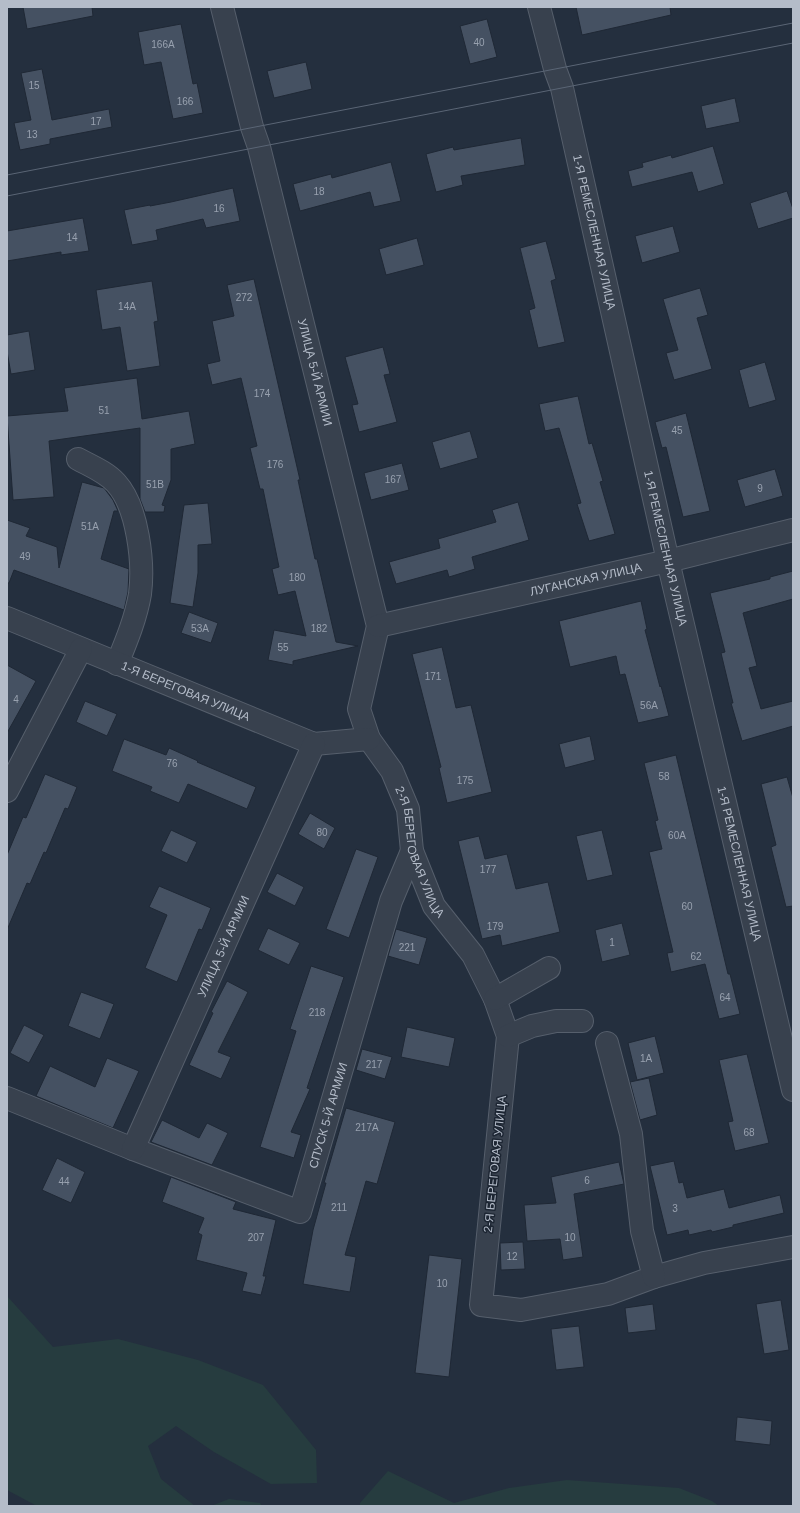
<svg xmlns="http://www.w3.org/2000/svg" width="800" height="1513" viewBox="0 0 800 1513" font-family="Helvetica,sans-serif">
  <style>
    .green { fill: #263c3f }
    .building { fill: #455162; stroke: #1f2835 }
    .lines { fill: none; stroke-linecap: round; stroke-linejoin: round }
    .minor-casing { stroke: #565f6c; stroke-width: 24 }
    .minor { stroke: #38414e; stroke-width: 22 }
    .tram { stroke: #5a6575; stroke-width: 1 }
    .labels { text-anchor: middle; stroke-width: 3; stroke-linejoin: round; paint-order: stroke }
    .number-label { font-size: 10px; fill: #98a1af }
    .street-label { font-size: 12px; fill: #b4bcc9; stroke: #1d2633 }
  </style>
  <rect width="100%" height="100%" fill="#242f3e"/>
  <!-- green -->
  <g class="green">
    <polygon points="7,1296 53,1347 118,1339 198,1360 263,1385 316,1450 317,1483 271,1484 214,1452 176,1426 148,1446 161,1479 195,1506 37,1506 7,1490"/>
    <polygon points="388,1471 454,1503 509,1488 567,1480 679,1488 712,1501 719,1506 360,1506 360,1503"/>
    <polygon points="229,1499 260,1503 262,1506 211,1506"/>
  </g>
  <!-- building -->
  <g class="building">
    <polygon points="23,7 92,7 93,16 27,29"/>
    <polygon points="576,7 670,7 671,15 582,35"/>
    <polygon points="487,19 497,57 470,64 460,26"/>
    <polygon points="181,24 193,84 197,83 203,113 173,119 161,62 144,65 138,32"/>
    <polygon points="306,62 312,89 274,98 267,71"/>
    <polygon points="42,69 52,120 109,109 112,127 50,139 50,144 20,150 14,123 31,120 21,73"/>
    <polygon points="735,98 740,122 706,129 701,106"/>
    <polygon points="521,138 525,165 461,176 463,185 436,192 426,154 453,147 454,150"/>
    <polygon points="713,146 724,184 698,192 692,172 632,187 628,171 643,167 642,163 671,155 672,158"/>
    <polygon points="391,162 401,201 374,207 370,192 300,211 293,184 331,174 332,178"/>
    <polygon points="233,188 240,221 206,228 203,219 156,230 158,240 132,245 124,210 150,205 150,206 171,202"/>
    <polygon points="787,191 793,209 793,218 758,229 750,203"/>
    <polygon points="83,218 89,251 61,255 61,252 7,261 7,231"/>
    <polygon points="673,226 680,252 642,263 635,236"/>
    <polygon points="417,238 424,265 386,275 379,249"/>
    <polygon points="546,241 556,279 551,281 565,342 538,348 529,310 535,308 520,248"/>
    <polygon points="254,279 300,480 298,480 315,559 317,559 336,642 358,646 293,661 293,665 268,660 274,630 306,636 295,591 278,595 272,569 279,567 263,489 260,489 250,448 257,446 241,378 212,385 207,364 220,361 212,321 234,316 227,285"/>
    <polygon points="152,281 158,321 154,322 160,366 127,371 120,327 102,330 96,290"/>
    <polygon points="700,288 708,315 697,318 712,369 674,380 666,353 678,350 663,299"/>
    <polygon points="29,331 35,370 11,374 7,351 7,335"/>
    <polygon points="383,347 390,374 384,375 397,422 359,432 352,405 358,404 345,357"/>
    <polygon points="765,362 776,400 749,408 739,370"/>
    <polygon points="137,378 142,419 189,411 195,444 171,449 171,480 162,505 165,506 164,512 145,512 140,499 140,428 49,441 54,497 13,500 7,416 68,411 64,388"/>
    <polygon points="578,396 589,444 592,443 603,481 600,482 615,534 589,541 577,504 581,503 559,428 545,431 539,404"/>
    <polygon points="686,413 710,511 683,517 666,447 662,448 655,422"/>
    <polygon points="470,431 478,458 440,469 432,442"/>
    <polygon points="402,463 409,490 371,500 364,473"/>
    <polygon points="775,469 783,496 745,507 737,480"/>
    <polygon points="82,482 104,488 113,500 118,511 114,511 101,559 129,569 128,592 124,610 14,570 9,583 7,583 7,520 30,528 26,536 57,547 59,568"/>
    <polygon points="518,502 529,540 472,557 475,569 449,577 447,570 396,584 389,562 440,548 438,539 496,522 492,510"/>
    <polygon points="208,503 212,544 198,545 198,573 193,607 170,603 184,505"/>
    <polygon points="793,571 793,599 743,613 757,666 749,668 761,709 793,701 793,726 742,741 731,703 733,703 721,653 725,652 710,593 770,579 770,577"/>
    <polygon points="641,601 647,629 645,630 660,687 661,686 669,716 638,723 625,674 620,675 616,656 570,667 559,621"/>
    <polygon points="189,612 218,623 211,643 181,633"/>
    <polygon points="442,647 456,708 471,705 492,792 447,803 439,768 441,767 412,654"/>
    <polygon points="7,665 36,681 7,733"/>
    <polygon points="85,701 117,714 107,736 76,722"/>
    <polygon points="590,736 595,760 565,768 559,744"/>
    <polygon points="124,739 166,755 169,748 198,761 197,762 256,787 247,809 188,784 179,803 150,791 152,787 112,771"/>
    <polygon points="676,755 728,974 730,974 740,1014 719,1019 705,964 671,972 667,953 673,952 649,852 662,849 655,821 658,820 644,763"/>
    <polygon points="45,774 77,787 68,809 65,808 46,853 44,852 30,884 27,883 7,930 7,855 23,817 26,818"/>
    <polygon points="787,777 793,798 793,906 786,907 771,847 776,845 761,784"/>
    <polygon points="310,813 335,828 324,849 298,834"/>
    <polygon points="171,830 197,842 187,863 161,851"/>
    <polygon points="602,830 613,875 587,881 576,836"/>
    <polygon points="479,836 485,859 507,854 516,889 548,882 560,932 502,946 500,935 482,939 458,841"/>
    <polygon points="356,849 378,857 349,938 326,929"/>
    <polygon points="277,873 304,887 295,906 267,892"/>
    <polygon points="159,886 211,908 202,930 199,929 177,982 145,968 167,915 149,907"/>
    <polygon points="622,923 630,955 602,962 595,930"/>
    <polygon points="268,928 300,943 289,965 258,950"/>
    <polygon points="396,929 427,938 419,965 388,956"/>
    <polygon points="311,966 344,977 307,1088 310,1089 291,1132 301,1135 294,1158 260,1147 296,1031 290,1029"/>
    <polygon points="227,981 248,992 218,1052 231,1057 221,1079 189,1065 213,1013 211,1012"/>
    <polygon points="81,992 114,1004 100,1039 68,1026"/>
    <polygon points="24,1025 44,1035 29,1063 10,1053"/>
    <polygon points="407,1027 455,1038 449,1067 401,1057"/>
    <polygon points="655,1036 664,1073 637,1080 628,1043"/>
    <polygon points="362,1049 392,1057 385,1079 356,1070"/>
    <polygon points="747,1054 769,1143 735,1151 728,1122 733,1121 719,1060"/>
    <polygon points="107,1058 139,1071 113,1128 36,1096 50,1066 95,1087"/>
    <polygon points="649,1078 657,1115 640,1120 630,1082"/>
    <polygon points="346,1108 395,1122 377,1184 366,1181 345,1255 356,1257 350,1292 303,1284 313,1230 326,1183 324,1183"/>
    <polygon points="162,1120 199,1138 207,1123 228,1133 212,1165 151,1142"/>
    <polygon points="57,1158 85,1172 71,1203 42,1190"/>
    <polygon points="674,1161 679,1183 683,1182 687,1198 724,1189 729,1208 780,1195 784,1213 733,1225 733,1227 712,1232 711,1230 689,1235 688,1230 667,1235 650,1166"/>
    <polygon points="619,1162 624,1184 574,1194 583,1257 563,1260 560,1239 527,1241 524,1205 556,1203 551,1177"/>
    <polygon points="171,1177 236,1202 233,1209 276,1220 263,1276 266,1276 261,1295 242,1291 247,1273 196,1260 202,1235 198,1233 204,1218 162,1202"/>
    <polygon points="523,1242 525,1269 501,1270 500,1243"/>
    <polygon points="429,1255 462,1259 449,1377 415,1373"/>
    <polygon points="781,1300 789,1350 764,1354 756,1304"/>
    <polygon points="653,1304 656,1330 628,1333 625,1308"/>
    <polygon points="579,1326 584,1367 556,1370 551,1329"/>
    <polygon points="737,1417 772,1421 770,1445 735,1441"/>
  </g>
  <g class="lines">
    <defs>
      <g id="minor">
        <path id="s1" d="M222 7 252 127 259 147 378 626 359 709 369 739 392 771 408 809 412 851 434 906 473 955 495 999 508 1036 481 1305 521 1310 608 1294 654 1277 704 1263 793 1247"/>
        <path id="s2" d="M539 7 555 69 562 88 668 561 793 1090"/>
        <path d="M78 459C91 466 106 472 116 483 138 507 144 563 140 594 136 618 126 642 117 664"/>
        <path id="s3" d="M7 618 314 744 369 739"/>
        <path id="s4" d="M378 626 668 561 793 530"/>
        <polyline points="7,791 81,649"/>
        <polyline points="495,999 549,968"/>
        <polyline points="508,1036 532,1026 556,1021 582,1021"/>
        <polyline points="607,1043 631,1134 642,1231 654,1277"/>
        <path id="s5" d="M7 1098 133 1149 300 1212 391 901 412 851"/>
        <path id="s6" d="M133 1149 314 744"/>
      </g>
    </defs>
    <!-- minor casing -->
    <use href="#minor" class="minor-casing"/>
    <!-- minor -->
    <use href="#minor" class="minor"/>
    <!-- tram -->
    <g class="tram">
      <polyline points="7,175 793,23"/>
      <polyline points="7,196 793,43"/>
    </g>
  </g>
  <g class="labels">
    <!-- number labels -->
    <g class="number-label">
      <text x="479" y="46">40</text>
      <text x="163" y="48">166А</text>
      <text x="34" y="89">15</text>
      <text x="185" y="105">166</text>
      <text x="96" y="125">17</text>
      <text x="32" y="138">13</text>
      <text x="319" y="195">18</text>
      <text x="219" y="212">16</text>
      <text x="72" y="241">14</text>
      <text x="244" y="301">272</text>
      <text x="127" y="310">14А</text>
      <text x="262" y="397">174</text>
      <text x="104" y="414">51</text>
      <text x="677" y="434">45</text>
      <text x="275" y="468">176</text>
      <text x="393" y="483">167</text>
      <text x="155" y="488">51В</text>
      <text x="760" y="492">9</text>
      <text x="90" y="530">51А</text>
      <text x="25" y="560">49</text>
      <text x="297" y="581">180</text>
      <text x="200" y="632">53А</text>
      <text x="319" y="632">182</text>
      <text x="283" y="651">55</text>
      <text x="433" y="680">171</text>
      <text x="16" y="703">4</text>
      <text x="649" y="709">56А</text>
      <text x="172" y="767">76</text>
      <text x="664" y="780">58</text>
      <text x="465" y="784">175</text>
      <text x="322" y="836">80</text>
      <text x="677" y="839">60А</text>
      <text x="488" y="873">177</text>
      <text x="687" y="910">60</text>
      <text x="495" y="930">179</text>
      <text x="612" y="946">1</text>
      <text x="407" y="951">221</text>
      <text x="696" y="960">62</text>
      <text x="725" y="1001">64</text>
      <text x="317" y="1016">218</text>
      <text x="646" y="1062">1А</text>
      <text x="374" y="1068">217</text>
      <text x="367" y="1131">217А</text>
      <text x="749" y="1136">68</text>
      <text x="587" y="1184">6</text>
      <text x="64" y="1185">44</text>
      <text x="339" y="1211">211</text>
      <text x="675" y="1212">3</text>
      <text x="256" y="1241">207</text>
      <text x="570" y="1241">10</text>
      <text x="512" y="1260">12</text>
      <text x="442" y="1287">10</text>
    </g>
    <!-- street labels -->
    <g class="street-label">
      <text dy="4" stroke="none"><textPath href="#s2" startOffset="232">1-Я РЕМЕСЛЕННАЯ УЛИЦА</textPath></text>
      <text dy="4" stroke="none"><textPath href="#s1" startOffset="377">УЛИЦА 5-Й АРМИИ</textPath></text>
      <text dy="4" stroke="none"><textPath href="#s2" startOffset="556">1-Я РЕМЕСЛЕННАЯ УЛИЦА</textPath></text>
      <text dy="4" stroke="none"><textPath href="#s4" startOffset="213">ЛУГАНСКАЯ УЛИЦА</textPath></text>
      <text dy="4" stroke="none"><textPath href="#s3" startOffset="193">1-Я БЕРЕГОВАЯ УЛИЦА</textPath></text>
      <text dy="4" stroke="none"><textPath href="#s1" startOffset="881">2-Я БЕРЕГОВАЯ УЛИЦА</textPath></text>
      <text dy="4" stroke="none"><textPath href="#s2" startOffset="880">1-Я РЕМЕСЛЕННАЯ УЛИЦА</textPath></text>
      <text dy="4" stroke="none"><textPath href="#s6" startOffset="222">УЛИЦА 5-Й АРМИИ</textPath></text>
      <text dy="4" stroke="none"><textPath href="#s5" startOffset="415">СПУСК 5-Й АРМИИ</textPath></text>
      <text transform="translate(495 1164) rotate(-84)" y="4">2-Я БЕРЕГОВАЯ УЛИЦА</text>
    </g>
  </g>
  <!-- border -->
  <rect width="800" height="1513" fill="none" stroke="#b4bcc9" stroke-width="16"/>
</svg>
